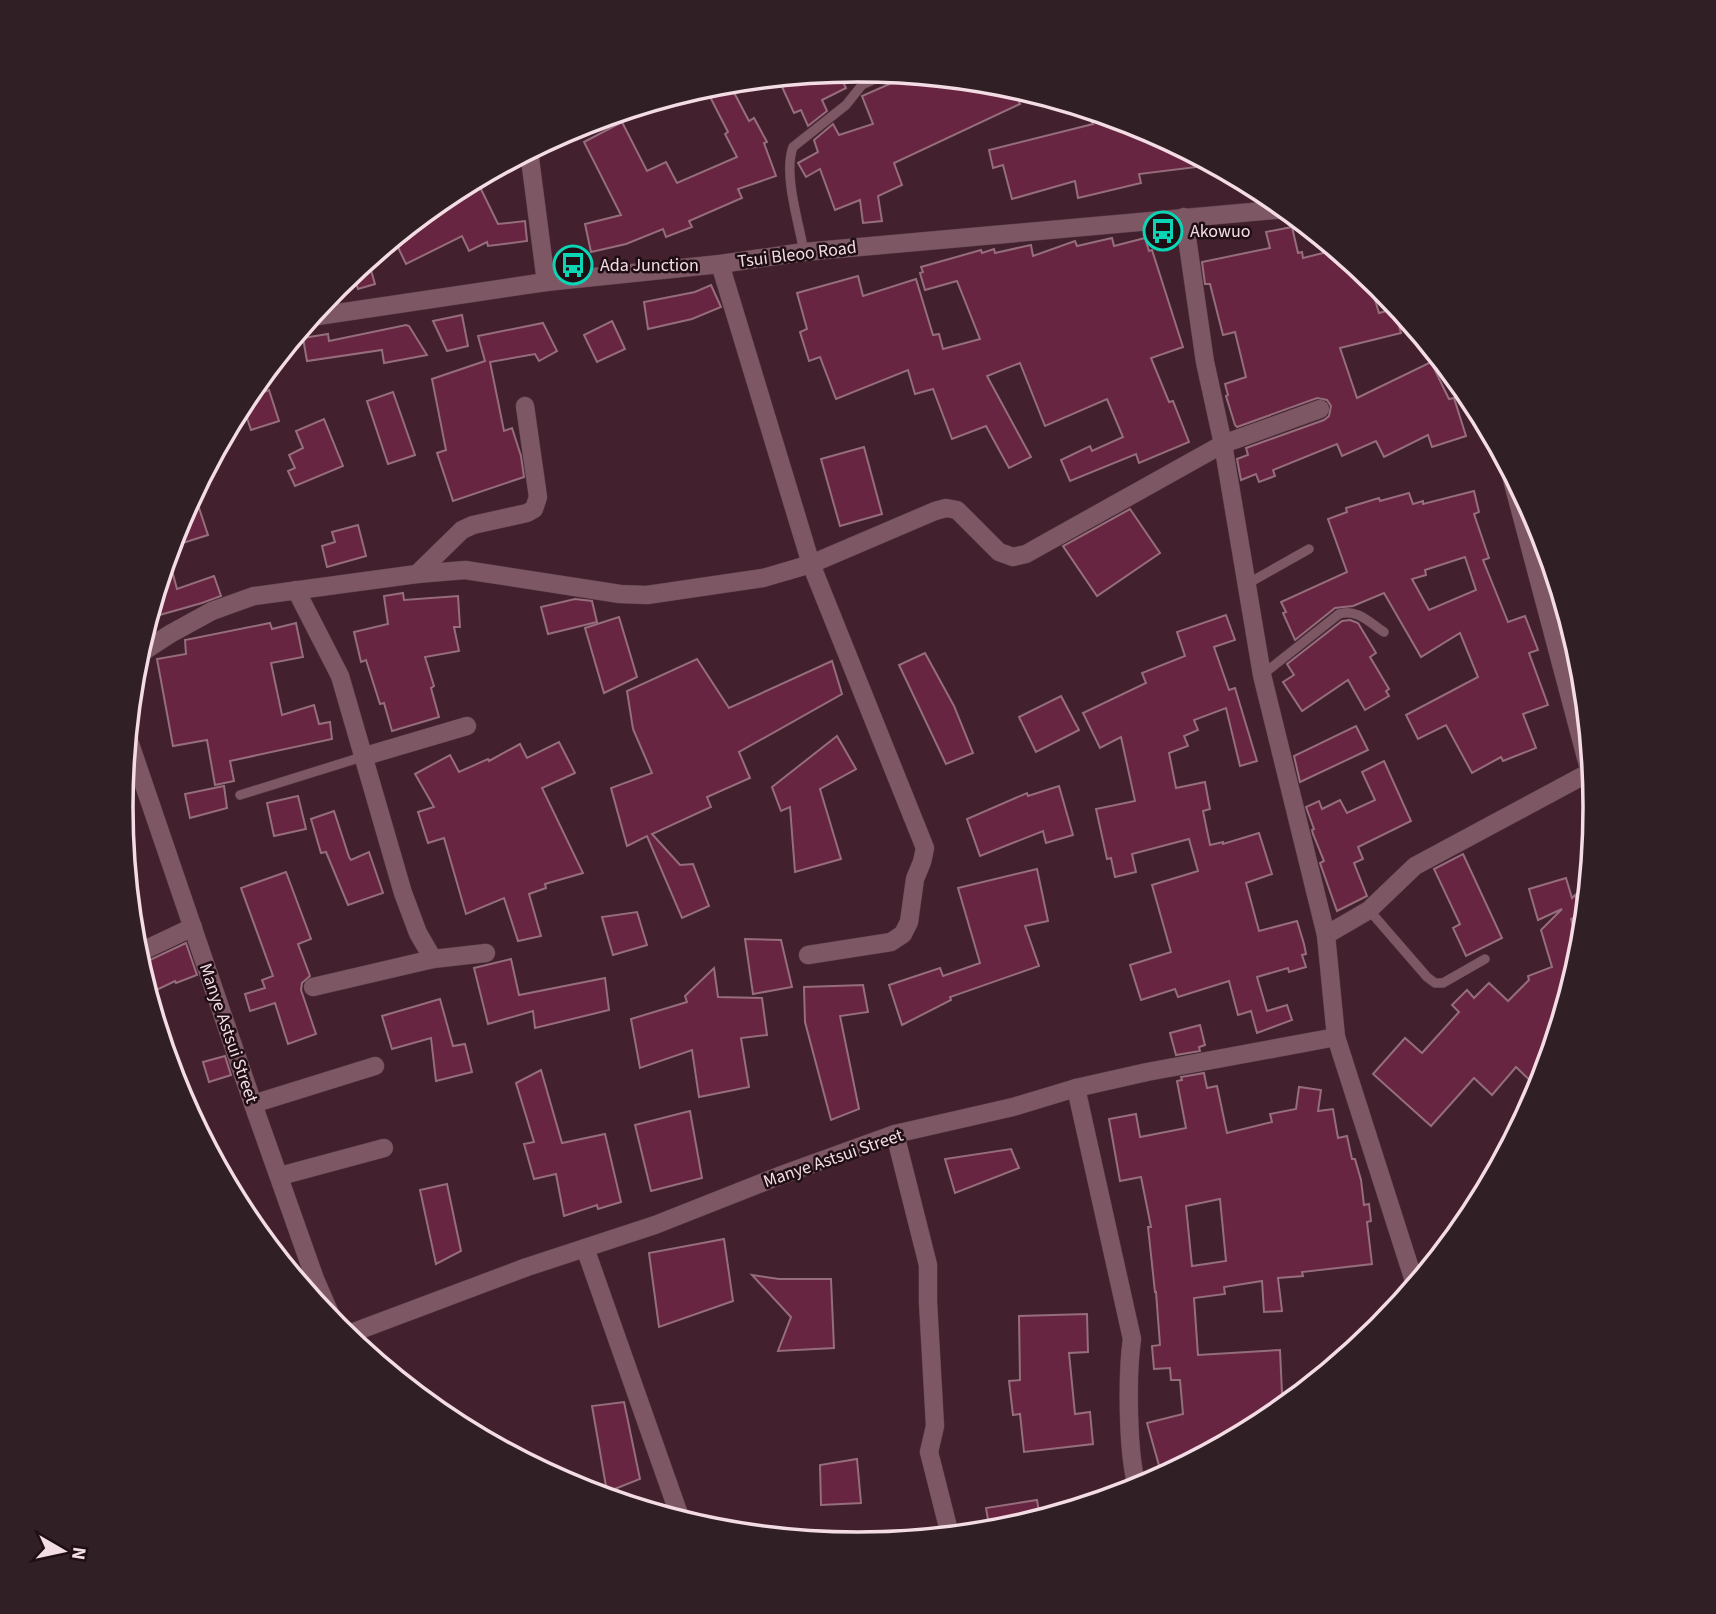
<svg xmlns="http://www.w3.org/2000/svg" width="1716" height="1614" viewBox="0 0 1716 1614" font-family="'Source Sans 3',sans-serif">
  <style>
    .building { fill: #682541; stroke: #956d7b; stroke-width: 2; fill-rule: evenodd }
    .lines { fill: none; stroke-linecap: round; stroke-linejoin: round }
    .service-casing { stroke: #5c3f4b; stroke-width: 10 }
    .minor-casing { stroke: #5c3f4b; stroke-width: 19 }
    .service { stroke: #7e5765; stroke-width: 9 }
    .minor { stroke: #7e5765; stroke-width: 18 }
    .labels { text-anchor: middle; stroke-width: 5; stroke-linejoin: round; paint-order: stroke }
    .poi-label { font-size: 18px; fill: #f3dce3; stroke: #1f0f15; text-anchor: start }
    .street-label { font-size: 18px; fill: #f3dce3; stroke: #1f0f15 }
    .rim { fill: none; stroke: #f3dce3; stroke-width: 3.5 }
  </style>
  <rect width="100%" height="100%" fill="#42202d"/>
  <!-- building -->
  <g class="building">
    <polygon points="838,72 846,88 822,100 827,111 808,126 801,110 794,113 778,78"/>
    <polygon points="910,75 1002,84 1013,87 1020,104 894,163 902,185 878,196 882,221 863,223 860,200 835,210 820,169 806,177 798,163 818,152 814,140 833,124 839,135 873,124 862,96"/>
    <polygon points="729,83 749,121 754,118 767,142 764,143 776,176 738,189 742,198 689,221 692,227 666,237 663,229 626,244 591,252 585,224 621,215 584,142 622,122 647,171 666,162 677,183 737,157 725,134 728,132 705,87"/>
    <polygon points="1086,110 1135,125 1139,139 1159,136 1213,165 1139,174 1141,183 1078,198 1075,181 1012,199 1003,165 993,168 989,150 1093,124"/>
    <polygon points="479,185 498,224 525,221 527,241 488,246 487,242 469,251 462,236 406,264 394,239 410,226 448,207 445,201"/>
    <polygon points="1292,227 1298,253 1302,252 1303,258 1335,250 1368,277 1379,313 1394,309 1401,333 1340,348 1357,398 1431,362 1449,399 1454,398 1466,436 1432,447 1428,435 1384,457 1376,441 1342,456 1337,444 1273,470 1275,476 1259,482 1256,474 1241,480 1237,459 1248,455 1246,448 1324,420 1329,416 1331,406 1327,400 1317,398 1237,427 1235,425 1226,396 1228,395 1225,384 1246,377 1235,332 1223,335 1210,284 1205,284 1202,262 1270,248 1266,232"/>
    <polygon points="1112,238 1114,246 1145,238 1149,251 1152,250 1183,347 1151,358 1169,402 1173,401 1189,442 1139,463 1136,454 1070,481 1061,460 1090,446 1092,451 1123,437 1107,399 1045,426 1020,363 987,376 1031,457 1009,468 986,426 952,439 933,389 915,394 908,370 836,399 820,357 809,361 800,332 807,329 797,293 858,276 863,296 916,279 933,335 939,334 943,349 980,339 957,281 925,290 920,273 923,272 921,267 981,250 982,253 994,249 995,253 1031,245 1033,256 1075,241 1077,246"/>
    <polygon points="368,260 375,284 358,289 353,273"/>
    <polygon points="711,285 721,307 692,319 648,329 644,302 695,292"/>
    <polygon points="462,315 468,346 447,351 433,321"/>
    <polygon points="612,321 625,349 597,362 584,335"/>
    <polygon points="543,323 557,351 539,361 535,354 490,362 504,431 512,428 521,456 524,477 453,501 437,453 446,450 432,379 485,361 478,336"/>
    <polygon points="406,325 409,326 427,355 384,363 382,350 307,361 303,338 328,334 329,341"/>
    <polygon points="269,390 279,421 251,430 243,406 255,402 253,396"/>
    <polygon points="393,392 415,455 388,464 367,401"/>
    <polygon points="324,419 343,466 295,486 288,471 295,468 289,455 303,448 296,431"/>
    <polygon points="864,447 882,514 840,526 821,459"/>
    <path d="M1474 491 1479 512 1474 514 1489 558 1483 560 1508 622 1525 616 1538 650 1529 653 1548 705 1523 714 1536 748 1503 761 1501 757 1472 773 1446 725 1418 739 1406 715 1478 677 1460 633 1421 657 1384 593 1353 606 1335 608 1295 640 1283 613 1286 612 1281 602 1347 572 1328 519 1347 512 1346 508 1379 498 1380 501 1409 493 1413 504 1423 501V504ZM1465 557 1476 590 1429 610 1412 579 1426 575 1425 570Z"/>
    <polygon points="194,493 208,535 170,547 177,525"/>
    <polygon points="1130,509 1160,553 1097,596 1063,546"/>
    <polygon points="358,525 366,556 327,567 322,546 335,542 332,532"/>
    <polygon points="168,556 177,589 214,576 221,596 202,603 149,618"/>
    <polygon points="403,593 404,600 458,596 460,627 454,627 459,651 425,657 434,686 431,688 439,717 392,731 384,703 380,704 366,660 361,662 354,632 388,624 384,596"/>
    <polygon points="575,599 592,601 597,622 548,634 541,607"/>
    <polygon points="1226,615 1235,640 1214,647 1229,690 1235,688 1257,761 1240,766 1226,708 1194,720 1198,730 1184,736 1188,746 1169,753 1176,788 1205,782 1210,809 1203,811 1210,845 1223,842 1223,844 1259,833 1272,874 1246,883 1259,931 1297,921 1304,944 1306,954 1302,955 1306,967 1289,972 1288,968 1257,977 1267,1011 1287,1005 1292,1020 1257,1033 1251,1011 1238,1015 1229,981 1178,997 1175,989 1141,1000 1130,965 1171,952 1152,885 1198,871 1189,839 1132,854 1136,872 1115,877 1111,858 1107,859 1096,809 1135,801 1121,737 1100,748 1083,713 1146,683 1142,673 1185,656 1177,632"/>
    <polygon points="619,617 637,677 604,693 585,628"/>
    <polygon points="1350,620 1358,623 1376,653 1370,657 1389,689 1386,691 1389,696 1365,710 1348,680 1302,711 1283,682 1294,675 1287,664 1342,621"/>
    <polygon points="270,623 272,629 296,623 303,657 271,663 282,715 314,705 319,724 330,722 332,739 230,761 234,781 215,785 207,740 173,746 157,659 186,654 185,640"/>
    <polygon points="925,653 954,706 973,753 946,764 899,665"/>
    <polygon points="697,659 729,708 832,661 842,694 739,752 750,778 707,797 711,807 652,834 680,865 693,864 709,906 682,918 647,836 627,846 611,788 652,773 633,729 627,691"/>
    <polygon points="1061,696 1079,730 1036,752 1019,717"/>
    <polygon points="1356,726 1368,750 1300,782 1294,756"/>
    <polygon points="837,736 856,769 820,789 841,859 795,872 790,807 781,811 772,787"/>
    <polygon points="559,742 575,773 542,788 583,873 545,884 546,888 529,894 541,936 518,941 504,898 466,914 444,838 428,843 418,812 434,807 415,774 450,755 459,772 488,759 489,761 520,744 527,758"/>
    <polygon points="1384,761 1411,821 1358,847 1363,859 1354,863 1367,896 1337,911 1320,863 1324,861 1313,834 1312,830 1314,829 1306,807 1319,801 1322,809 1340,800 1347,813 1375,800 1362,772"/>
    <polygon points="224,786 227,808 190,818 185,794"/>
    <polygon points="1059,786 1073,835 1046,843 1043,831 980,856 967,819 1027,793 1028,796"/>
    <polygon points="298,796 306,829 274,836 267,803"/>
    <polygon points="334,811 349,857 351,860 369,852 383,893 348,905 326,852 321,853 311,819"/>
    <polygon points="1463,854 1502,938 1466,956 1453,928 1460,924 1434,869"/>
    <polygon points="1037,869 1048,921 1025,926 1039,966 950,997 951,1000 902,1025 889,985 940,968 943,976 980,963 958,888"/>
    <polygon points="286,872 311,939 298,944 310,976 302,983 301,990 316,1034 288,1044 275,1003 250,1011 245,994 265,988 262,980 273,976 241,888"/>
    <polygon points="1566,878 1572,898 1575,895 1581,916 1571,919 1580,952 1539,1089 1516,1067 1492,1095 1474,1078 1431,1126 1373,1074 1405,1038 1422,1053 1459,1012 1452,1005 1467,990 1474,998 1489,983 1508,1001 1529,980 1528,976 1552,967 1541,930 1562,909 1538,920 1529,889"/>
    <polygon points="637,912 647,945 613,955 602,917"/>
    <polygon points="745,939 781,940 792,987 753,994"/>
    <polygon points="186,943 197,975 176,983 175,981 148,994 139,965"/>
    <polygon points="511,959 519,995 605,978 609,1010 535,1028 533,1011 488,1024 474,968"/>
    <polygon points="714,968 718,997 762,998 767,1035 741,1038 749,1087 699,1097 692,1050 640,1068 631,1019 687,1002 685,996"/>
    <polygon points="863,985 868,1012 840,1016 859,1109 831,1120 805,1022 804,987"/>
    <polygon points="440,999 453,1046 465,1044 472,1072 436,1081 431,1038 392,1049 382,1016"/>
    <polygon points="1200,1025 1205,1045 1199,1047 1200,1051 1176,1055 1170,1033"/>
    <polygon points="225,1056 231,1075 209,1082 203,1062"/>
    <polygon points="541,1070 562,1143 605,1134 621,1202 598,1209 597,1205 564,1216 556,1174 534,1179 524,1144 534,1142 516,1083"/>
    <path d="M1204 1073 1207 1088 1217 1086 1227 1133 1272 1122 1270 1114 1296 1109 1299 1087 1321 1090 1318 1111 1333 1109 1338 1138 1347 1136 1352 1159H1355L1361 1180 1364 1205 1369 1204 1371 1221 1367 1222 1372 1264 1302 1272 1303 1276 1278 1278 1282 1311 1264 1312 1262 1281 1224 1287 1225 1294 1194 1298 1198 1355 1280 1350 1282 1393 1301 1392 1267 1420 1162 1476 1147 1423 1183 1414 1180 1380H1171L1170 1368 1154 1369 1152 1346 1160 1345 1156 1292H1155L1148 1227H1151L1141 1177 1120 1181 1109 1119 1136 1114 1140 1137 1186 1128 1177 1081 1182 1080 1181 1077ZM1220 1199 1226 1261 1192 1266 1186 1206Z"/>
    <polygon points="690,1111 702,1178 651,1191 635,1125"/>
    <polygon points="1011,1149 1019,1168 955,1193 945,1159"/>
    <polygon points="447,1184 461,1251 436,1264 420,1190"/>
    <polygon points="724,1239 733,1301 659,1327 649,1253"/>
    <polygon points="752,1275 779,1279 831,1279 834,1348 778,1351 791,1317"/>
    <polygon points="1087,1314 1088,1352 1069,1353 1075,1414 1090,1412 1093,1444 1024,1452 1020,1414 1013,1415 1009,1381 1020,1380 1019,1316"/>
    <polygon points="624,1402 640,1479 607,1492 592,1406"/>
    <polygon points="857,1459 861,1503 821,1505 820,1465"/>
    <polygon points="1037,1500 1040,1518 1001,1530 990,1531 986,1508"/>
  </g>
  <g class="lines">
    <defs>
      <g id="service">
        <path d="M804 252C799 223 783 174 793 147L846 105 862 85 888 73"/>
        <polyline points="1247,584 1309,549"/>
        <path d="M1262 675 1339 614C1357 608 1370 623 1384 632"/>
        <polyline points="240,795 362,757"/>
        <polyline points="1369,910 1427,977 1435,983 1443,983 1485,959"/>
      </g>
      <g id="minor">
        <polyline points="529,151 546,282"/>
        <polyline points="1184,217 1205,362 1223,444 1262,675 1326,935 1336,1037 1415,1284"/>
        <polyline points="720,264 811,564 925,848 922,862 915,879 909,922 903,934 891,942 808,955"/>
        <polyline points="311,317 546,282 720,264 804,252 1285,209"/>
        <polyline points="1509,468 1592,780"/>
        <polyline points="417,574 462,530 473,525 527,513 534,509 538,497 525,406"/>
        <polyline points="296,590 340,676 403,893 418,933 433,959 486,953"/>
        <polyline points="138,655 170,634 212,611 254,596 417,574 465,570 620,594 647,595 763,578 811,564 935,511 946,508 957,510 999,552 1013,557 1026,554 1223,444 1320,409"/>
        <polyline points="128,738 253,1104 315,1279 335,1325"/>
        <polyline points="362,757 467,726"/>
        <polyline points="1326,935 1369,910 1415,866 1590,772"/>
        <polyline points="136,954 193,927"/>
        <polyline points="313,987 433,959"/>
        <path d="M1076 1088 1132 1339C1127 1373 1127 1457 1138 1489"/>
        <polyline points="253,1104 375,1066"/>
        <polyline points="895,1134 928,1265 928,1302 935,1426 929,1452 950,1535"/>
        <polyline points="280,1176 384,1148"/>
        <polyline points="585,1248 681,1520"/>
        <polyline points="346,1335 527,1267 655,1225 779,1176 895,1134 1013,1107 1076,1088 1147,1072 1336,1037"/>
      </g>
    </defs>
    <!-- service casing -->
    <use href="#service" class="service-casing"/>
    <!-- minor casing -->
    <use href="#minor" class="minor-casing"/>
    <!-- service -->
    <use href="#service" class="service"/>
    <!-- minor -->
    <use href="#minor" class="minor"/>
  </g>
  <!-- icons -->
  <defs>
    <symbol id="bus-ring" viewBox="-11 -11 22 22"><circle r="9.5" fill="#1f0f15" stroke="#0bd5b5" stroke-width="1.5"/><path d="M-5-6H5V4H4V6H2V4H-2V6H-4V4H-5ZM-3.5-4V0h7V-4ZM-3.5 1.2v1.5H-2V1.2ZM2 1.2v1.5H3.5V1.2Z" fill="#0bd5b5"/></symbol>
  </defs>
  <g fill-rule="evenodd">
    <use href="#bus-ring" x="1141" y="209" width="44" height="44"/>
    <use href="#bus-ring" x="551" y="243" width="44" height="44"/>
  </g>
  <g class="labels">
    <!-- poi labels -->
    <g class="poi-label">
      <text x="1190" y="237">Akowuo</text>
      <text x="600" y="271">Ada Junction</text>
    </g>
    <!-- street labels -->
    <g class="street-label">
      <text transform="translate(797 254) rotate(-7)" y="6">Tsui Bleoo Road</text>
      <text transform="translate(229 1033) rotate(71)" y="6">Manye Astsui Street</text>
      <text transform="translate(833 1158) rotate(-19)" y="6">Manye Astsui Street</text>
    </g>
  </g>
  <!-- crop -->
  <path d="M0 0H1716V1614H0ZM133 807a725 725 0 1 1 1450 0a725 725 0 1 1-1450 0Z" fill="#301f25" fill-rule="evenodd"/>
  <path class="rim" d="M133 807a725 725 0 1 1 1450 0a725 725 0 1 1-1450 0Z"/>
  <!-- north arrow -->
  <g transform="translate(63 1551) rotate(99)" stroke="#1f0f15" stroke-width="5" paint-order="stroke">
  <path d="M0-5L12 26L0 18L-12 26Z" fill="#f3dce3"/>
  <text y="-10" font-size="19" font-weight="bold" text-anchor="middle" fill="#f3dce3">N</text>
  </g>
</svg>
